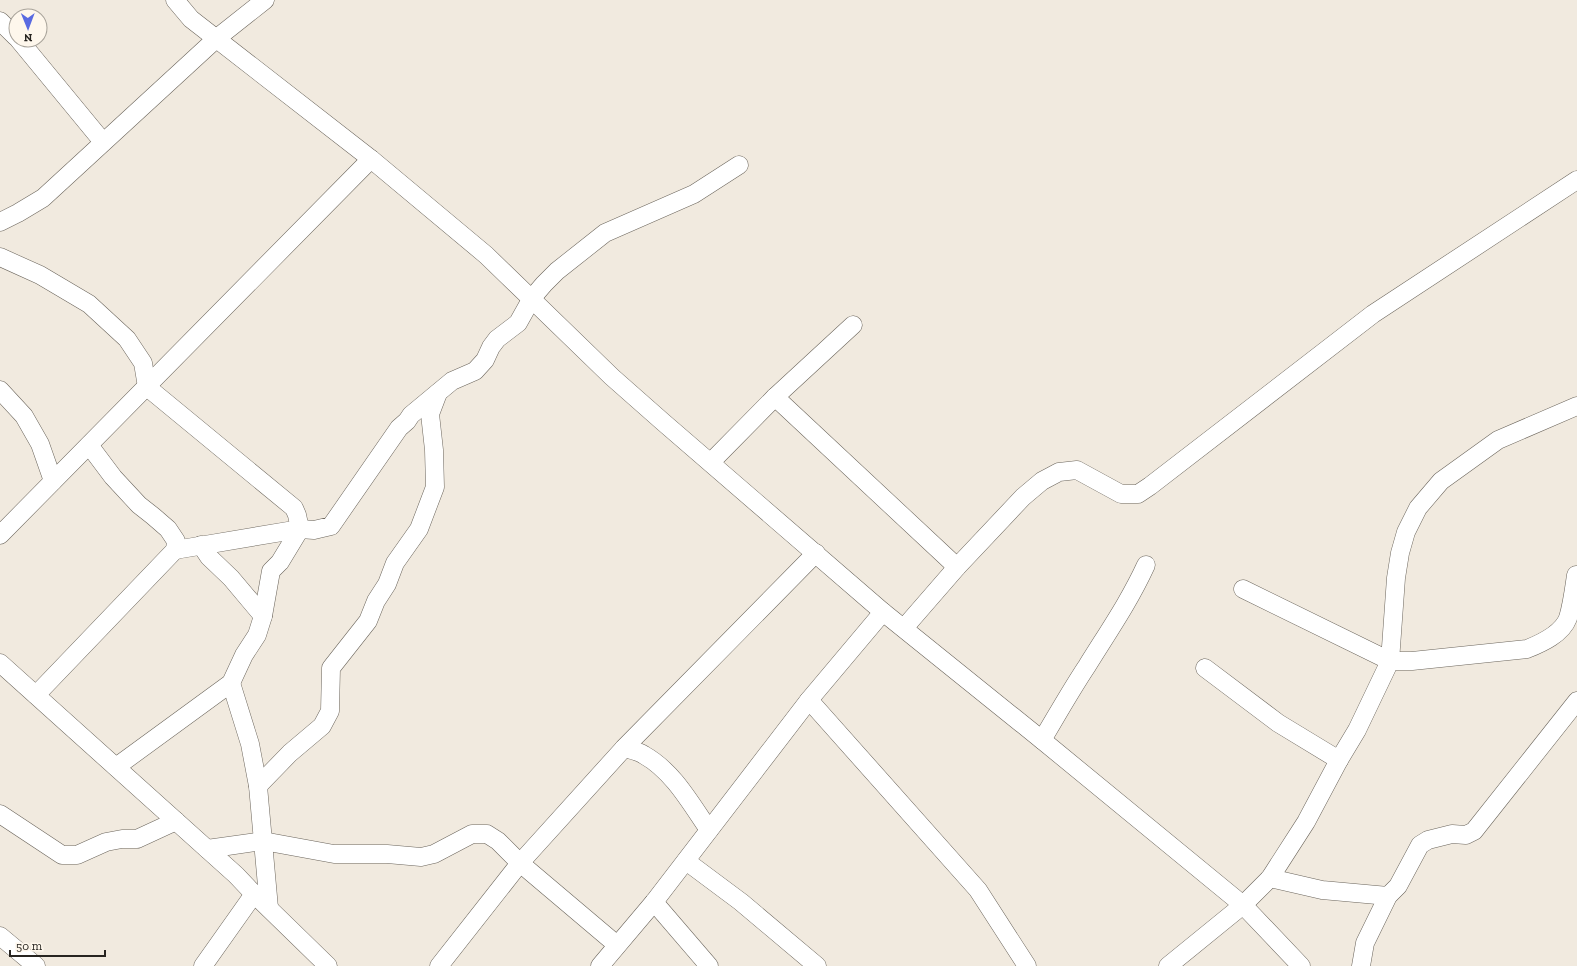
<svg xmlns="http://www.w3.org/2000/svg" width="1577" height="966" viewBox="0 0 1577 966" font-family="'Zilla Slab',serif">
  <style>
    .lines { fill: none; stroke-linecap: round; stroke-linejoin: round }
    .minor-casing { stroke: #6b655c; stroke-width: 19 }
    .minor { stroke: #fff; stroke-width: 18 }
  </style>
  <rect width="100%" height="100%" fill="#f1eadf"/>
  <g class="lines">
    <defs>
      <g id="minor">
        <polyline points="175,0 191,19 371,159 486,255 612,377 663,422 883,612 1042,740 1243,905 1301,966"/>
        <polyline points="0,21 16,37"/>
        <polyline points="19,40 103,142"/>
        <polyline points="0,222 18,213 43,198 217,38 265,0"/>
        <polyline points="0,257 40,275 89,304 127,339 143,363 147,387 294,508 297,515 300,529 280,562 271,571 263,616 257,635 244,655 231,683 116,767"/>
        <polyline points="0,390 24,416 40,444 53,481"/>
        <polyline points="775,397 957,567"/>
        <polyline points="711,462 775,397 853,325"/>
        <polyline points="0,535 371,159"/>
        <polyline points="201,545 209,557 231,578 263,616"/>
        <polyline points="175,550 300,529 314,530 331,526 399,428 407,421 411,415 452,381 475,371 485,360 491,347 497,339 518,323 532,298 544,284 557,271 605,233 694,194 739,165"/>
        <path d="M1243 589 1390 661H1412L1527 649C1542 643 1562 634 1568 618 1572 605 1574 589 1576 575"/>
        <polyline points="904,628 957,567 1023,497 1042,481 1059,472 1077,470 1121,494 1138,494 1150,486 1373,314 1577,180"/>
        <polyline points="0,663 236,875 254,894 328,966"/>
        <polyline points="1205,668 1278,723 1339,760"/>
        <polyline points="231,683 250,744 258,786 269,908"/>
        <polyline points="36,695 175,550 176,541 168,529 153,516 139,505 113,477 89,445"/>
        <polyline points="809,700 978,890 1027,966"/>
        <path d="M1042 740C1057 715 1071 690 1087 666 1108 632 1129 602 1146 565"/>
        <path d="M624 748C631 750 638 751 644 755 673 771 691 804 709 830"/>
        <polyline points="258,786 290,753 322,726 330,711 331,668 368,621 376,601 387,584 395,563 419,529 435,487 434,450 430,414 438,393"/>
        <polyline points="0,814 62,855 77,855 106,842 122,839 137,839 176,821"/>
        <polyline points="207,849 263,841 334,854 387,854 421,857 434,854 472,834 487,834 498,841 520,863 617,945"/>
        <polyline points="686,861 741,902 817,966"/>
        <polyline points="1270,878 1322,890 1388,896"/>
        <polyline points="654,902 709,966"/>
        <polyline points="0,936 36,966"/>
        <polyline points="203,966 254,894"/>
        <polyline points="439,966 520,863 624,748 816,553"/>
        <polyline points="600,966 654,902 809,700 883,612"/>
        <polyline points="1168,966 1243,905 1270,878 1306,822 1339,760 1357,730 1390,661 1396,578 1400,553 1406,532 1418,508 1441,481 1498,440 1577,406"/>
        <polyline points="1361,966 1365,943 1388,896 1398,886 1420,845 1428,840 1452,834 1466,835 1474,831 1577,701"/>
      </g>
    </defs>
    <!-- minor casing -->
    <use href="#minor" class="minor-casing"/>
    <!-- minor -->
    <use href="#minor" class="minor"/>
  </g>
  <!-- north arrow -->
  <g transform="translate(28 28) rotate(179)"><circle r="19" fill="#fef7ec" stroke="#a8a39a"/>
  <path d="M0-3L7 15L0 10L-7 15Z" fill="#596ae1"/>
  <text y="-6" font-size="11" font-weight="bold" text-anchor="middle" fill="#272420">N</text>
  </g>
  <!-- scale -->
  <path d="M10 950v6h95v-6" fill="none" stroke="#272420" stroke-width="2"/>
  <text x="16" y="950" font-size="12" fill="#272420" stroke="#fef7ec" stroke-width="3" paint-order="stroke">50 m</text>
</svg>
